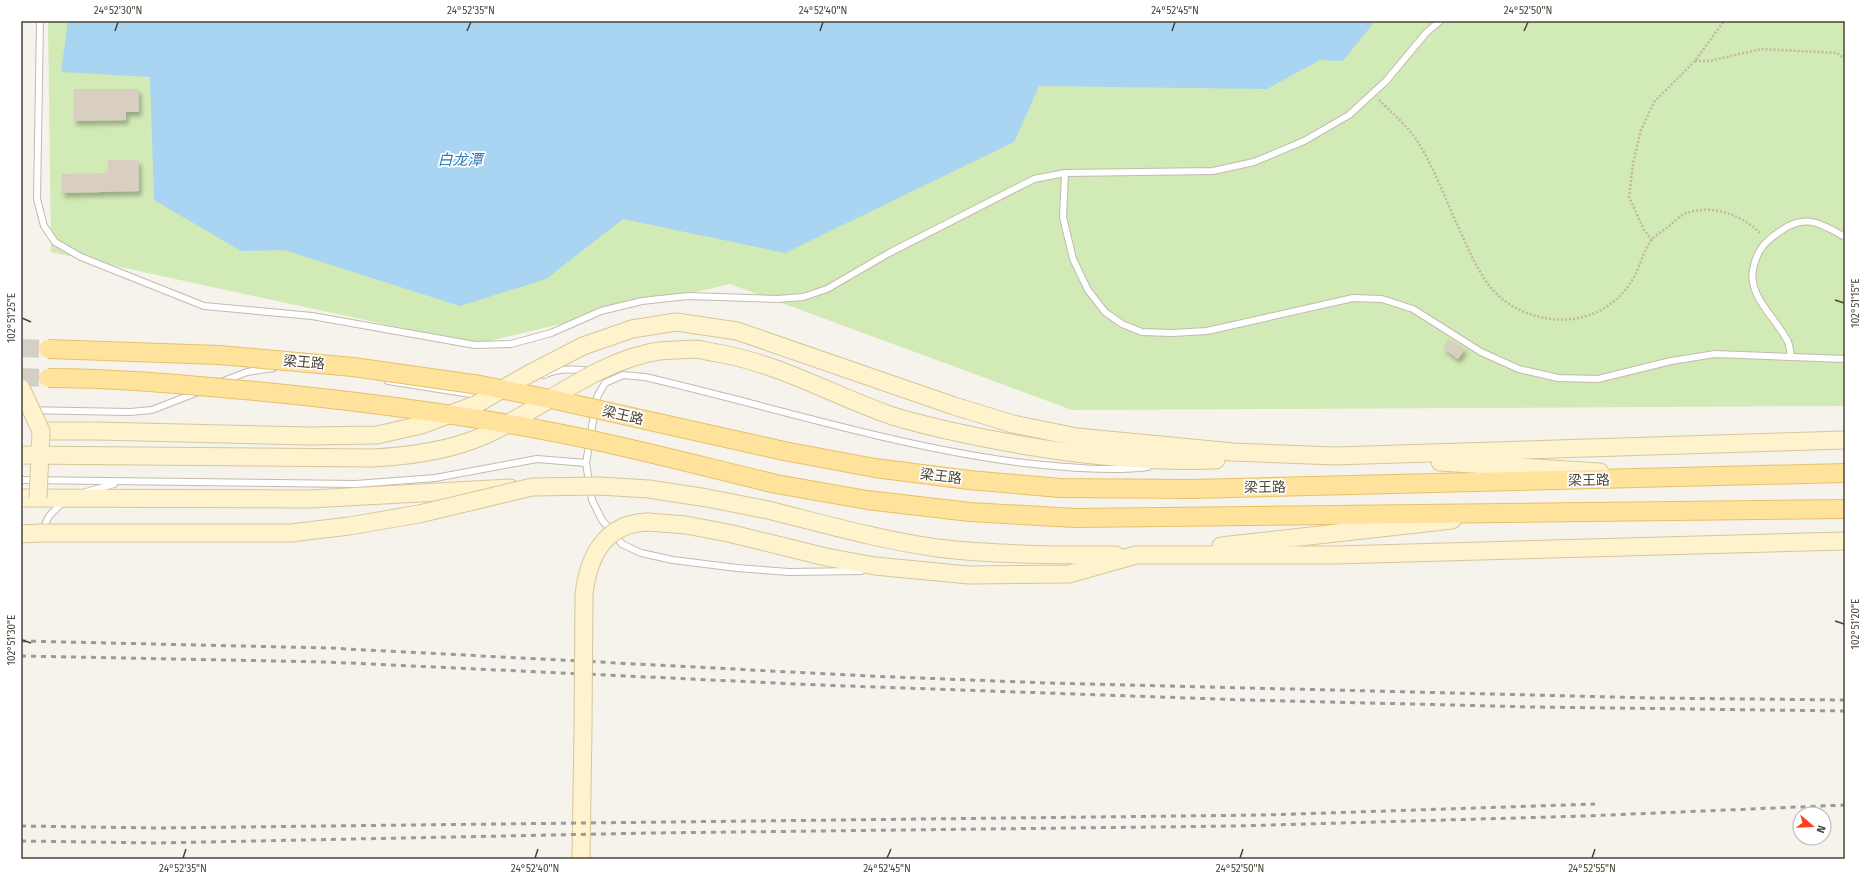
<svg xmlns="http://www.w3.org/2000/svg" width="1866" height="880" viewBox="0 0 1866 880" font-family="'Fira Sans','Noto Sans SC',sans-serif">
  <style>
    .green { fill: #d2eab5 }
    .water { fill: #a9d4f2 }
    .building { fill: #d8cfc1; filter: url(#shadow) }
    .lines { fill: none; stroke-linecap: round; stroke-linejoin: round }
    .primary-tunnel { stroke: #d4d0c8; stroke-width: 18; stroke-dasharray: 18 9; stroke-linecap: butt }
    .lane-casing { stroke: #c2bbae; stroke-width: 8 }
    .secondary-casing { stroke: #d6c79b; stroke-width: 19 }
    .primary-casing { stroke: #e6c16a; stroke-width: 20 }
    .path { stroke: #c4b79f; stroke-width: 2.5; stroke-dasharray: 2 2; stroke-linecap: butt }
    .lane { stroke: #fff; stroke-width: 6 }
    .secondary { stroke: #fff3cd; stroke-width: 17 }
    .primary { stroke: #ffe39c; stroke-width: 18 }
    .rail { stroke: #9a9a9a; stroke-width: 3; stroke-dasharray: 5 5; stroke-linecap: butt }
    .secondary-bridge-casing { stroke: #d6c79b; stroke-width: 19; stroke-linecap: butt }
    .primary-bridge-casing { stroke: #e6c16a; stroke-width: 20; stroke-linecap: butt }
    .secondary-bridge { stroke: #fff3cd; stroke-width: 17 }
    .primary-bridge { stroke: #ffe39c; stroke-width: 18 }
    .ticks { fill: none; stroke: #4b4439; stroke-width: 1.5 }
    .labels { text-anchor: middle; stroke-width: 3.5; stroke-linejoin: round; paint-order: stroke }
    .street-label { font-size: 14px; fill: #4b4439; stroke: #fff }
    .water-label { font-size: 15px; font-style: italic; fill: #2e7ab2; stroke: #fff }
    .neatline { fill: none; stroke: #4b4439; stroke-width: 1.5 }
    .ticks-label { font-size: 10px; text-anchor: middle; fill: #4b4439 }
  </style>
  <defs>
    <filter id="shadow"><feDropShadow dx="2.5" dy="4.5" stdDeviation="2" flood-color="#0004"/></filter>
  </defs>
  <rect width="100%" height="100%" fill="#f6f3ec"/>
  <!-- green -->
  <polygon class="green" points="48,21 1845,21 1845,406 1072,410 730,284 476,344 51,252"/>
  <!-- water -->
  <polygon class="water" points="68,21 1375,21 1343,61 1320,60 1267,89 1039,86 1014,142 785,253 623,219 546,279 460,306 284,250 241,251 154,200 150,77 61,72"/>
  <!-- building -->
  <g class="building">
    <polygon points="74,89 139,89 139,112 126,112 126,120 74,121"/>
    <polygon points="108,160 139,160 139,191 62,193 62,174 108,173"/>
    <polygon points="1449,339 1465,349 1458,359 1443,348"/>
  </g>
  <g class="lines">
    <!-- primary-tunnel -->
    <g class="primary-tunnel">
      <polyline points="21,348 48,349"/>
      <polyline points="21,377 48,378"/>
    </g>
    <defs>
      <g id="lane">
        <polyline points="40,21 37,199 44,226 55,242 81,257 204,306 312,316 475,345 511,344 551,333 601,311 642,301 688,296 777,299 803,297 827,289 889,253 1034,179 1065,173 1213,171 1254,162 1304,141 1349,115 1386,81 1426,33 1440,21"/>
        <polyline points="1065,173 1063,217 1073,259 1088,290 1105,312 1122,324 1142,332 1172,333 1207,331 1353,298 1382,299 1413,309 1481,352 1519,369 1558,378 1598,379 1671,361 1715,354 1845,359"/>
        <path d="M1791 357C1790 352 1790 346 1788 342 1776 317 1745 295 1754 265 1758 249 1766 241 1779 232 1805 213 1820 223 1845 237"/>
        <path d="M544 375C559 368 573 369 590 371"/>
        <polyline points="388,381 483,396"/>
        <polyline points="221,382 247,372 273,368"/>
        <polyline points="21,410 130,412 152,410 198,392"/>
        <polyline points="21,480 356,484 435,478 537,459 586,463"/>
        <polyline points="86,492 114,484"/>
        <polyline points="42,531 49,516 63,502"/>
        <path d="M861 571 789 572 737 568 673 560 641 553 622 544 602 520 592 500 586 463 597 397 605 383 623 375 645 377C771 406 896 447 1024 463 1062 467 1110 472 1148 467"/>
      </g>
      <g id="secondary">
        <polyline points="954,406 1013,424 1077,437 1233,452 1335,456 1845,440"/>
        <path d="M946 430C1034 450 1126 463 1216 460"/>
        <polyline points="41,431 97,431"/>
        <polyline points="1440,462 1600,472"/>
        <polyline points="21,498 311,499 510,488"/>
        <path d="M768 510C824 524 880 540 937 548 996 555 1056 555 1116 555"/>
        <polyline points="648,522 686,525 728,533 826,557 875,566 969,575 1069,574 1136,555 1336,555 1845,541"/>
        <polyline points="21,534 41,533"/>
        <polyline points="1221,546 1452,520"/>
        <polyline points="581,859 583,728"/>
      </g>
      <g id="primary">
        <polyline points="784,451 875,468 969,480 1060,488 1192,489 1845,473"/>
        <polyline points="776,484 867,500 970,512 1075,518 1845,509"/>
      </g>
    </defs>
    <!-- lane casing -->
    <use href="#lane" class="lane-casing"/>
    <!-- secondary casing -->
    <use href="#secondary" class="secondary-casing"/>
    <!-- primary casing -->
    <use href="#primary" class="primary-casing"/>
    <!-- path -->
    <g class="path">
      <polyline points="1695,61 1709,61 1761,49 1837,53 1845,59"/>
      <path d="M1379 100C1392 113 1409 127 1419 144 1434 168 1445 198 1457 224 1471 254 1483 290 1514 307 1557 330 1607 322 1633 279 1640 267 1643 252 1651 241 1655 235 1663 231 1668 227 1673 223 1680 215 1687 213 1712 204 1743 215 1761 234"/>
      <polyline points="1652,240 1644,230 1629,197 1633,163 1641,130 1654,102 1695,61 1724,21"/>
    </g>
    <!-- lane -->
    <use href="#lane" class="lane"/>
    <!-- secondary -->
    <use href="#secondary" class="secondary"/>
    <!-- primary -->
    <use href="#primary" class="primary"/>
    <!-- rail -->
    <g class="rail">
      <polyline points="21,641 329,648 868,676 1048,683 1653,698 1845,700"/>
      <polyline points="21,656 327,662 819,685 1245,700 1535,707 1845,711"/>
      <polyline points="21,826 157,828 1265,815 1595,804"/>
      <polyline points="21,841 156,843 651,833 1236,826 1585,816 1845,805"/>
    </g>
    <defs>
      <g id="secondary-bridge">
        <polyline points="21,388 41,431 38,498"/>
        <polyline points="97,431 309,436 377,435 421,425 475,405 527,375 583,346 632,329 676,322 737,331 954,406"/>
        <path d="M21 455 373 458C410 456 449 451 483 436 542 410 594 361 659 351 670 350 682 350 693 349 701 349 709 352 717 353 777 363 831 394 887 414 906 421 927 425 946 430"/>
        <polyline points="41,533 291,533 349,526 419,514 532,487 599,486 649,489 707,498 768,510"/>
        <path d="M583 728 584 595C588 557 605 523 648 522"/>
      </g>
      <g id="primary-bridge">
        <polyline points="48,349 219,355 353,367 480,385 560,401 784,451"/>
        <path d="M48 378C117 378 186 385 255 391 358 401 461 414 563 434 634 448 705 467 776 484"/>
      </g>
    </defs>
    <!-- secondary-bridge casing -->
    <use href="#secondary-bridge" class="secondary-bridge-casing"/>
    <!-- primary-bridge casing -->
    <use href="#primary-bridge" class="primary-bridge-casing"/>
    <!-- secondary-bridge -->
    <use href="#secondary-bridge" class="secondary-bridge"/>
    <!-- primary-bridge -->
    <use href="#primary-bridge" class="primary-bridge"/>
  </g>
  <!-- ticks -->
  <path class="ticks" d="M115 31 118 22M467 31 471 22M820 31 823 22M1172 31 1175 22M1524 31 1528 22M1835 300 1844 303M22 318 31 322M1835 621 1844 624M22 640 31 643M183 858 186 849M535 858 538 849M887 858 891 849M1240 858 1243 849M1592 858 1595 849"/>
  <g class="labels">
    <!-- street labels -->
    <g class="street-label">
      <text transform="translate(304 362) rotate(5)" y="5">梁王路</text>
      <text transform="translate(623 415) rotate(13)" y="5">梁王路</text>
      <text transform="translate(941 476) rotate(7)" y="5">梁王路</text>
      <text transform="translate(1589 480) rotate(-1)" y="5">梁王路</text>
      <text transform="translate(1265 487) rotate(-1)" y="5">梁王路</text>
    </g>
    <!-- water labels -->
    <g class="water-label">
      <text x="460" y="165">白龙潭</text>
    </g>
  </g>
  <!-- border -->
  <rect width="1866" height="880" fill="none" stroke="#ffffff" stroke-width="44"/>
  <!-- north arrow -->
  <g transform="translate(1812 826) rotate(109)"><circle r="19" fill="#ffffff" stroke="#b7b4b0"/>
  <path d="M0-3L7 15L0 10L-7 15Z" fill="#fc3f1d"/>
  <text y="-6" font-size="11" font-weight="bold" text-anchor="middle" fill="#4b4439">N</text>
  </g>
  <rect x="22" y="22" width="1822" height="836" class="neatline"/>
  <g class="ticks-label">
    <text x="118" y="14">24°52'30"N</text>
    <text x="471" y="14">24°52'35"N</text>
    <text x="823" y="14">24°52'40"N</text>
    <text x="1175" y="14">24°52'45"N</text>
    <text x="1528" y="14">24°52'50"N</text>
    <text transform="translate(1855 303) rotate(-90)" y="4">102°51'15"E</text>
    <text transform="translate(11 318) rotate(-90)" y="4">102°51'25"E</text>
    <text transform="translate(1855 624) rotate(-90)" y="4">102°51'20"E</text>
    <text transform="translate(11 640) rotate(-90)" y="4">102°51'30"E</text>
    <text x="183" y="872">24°52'35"N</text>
    <text x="535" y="872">24°52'40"N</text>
    <text x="887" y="872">24°52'45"N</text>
    <text x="1240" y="872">24°52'50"N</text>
    <text x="1592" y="872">24°52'55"N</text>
  </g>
</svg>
